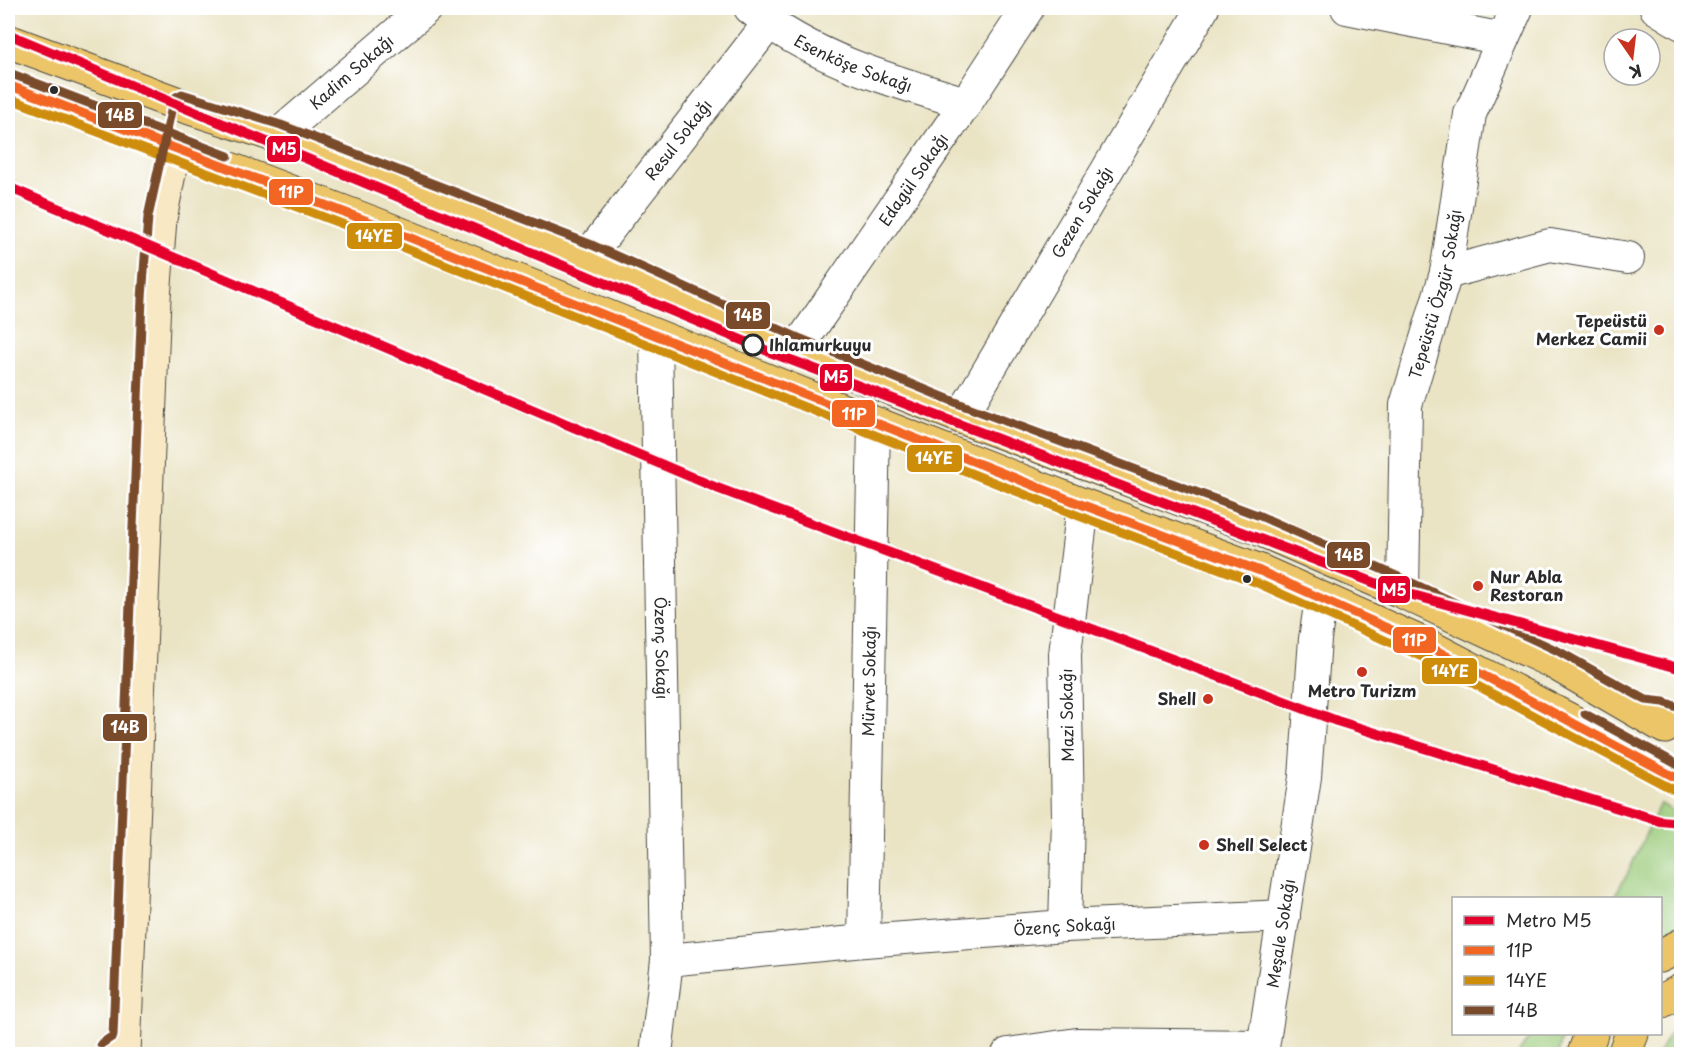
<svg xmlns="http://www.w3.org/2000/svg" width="1689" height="1062" viewBox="0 0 1689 1062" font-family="'Playpen Sans',sans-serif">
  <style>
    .green { fill: #9bcb7b; stroke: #637b53; stroke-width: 1.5 }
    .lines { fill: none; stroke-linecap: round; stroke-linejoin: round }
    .minor-casing { stroke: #484742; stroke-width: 34 }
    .secondary-casing { stroke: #484742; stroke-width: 35 }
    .primary-casing { stroke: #484742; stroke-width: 35 }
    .trunk-casing { stroke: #484742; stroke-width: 35 }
    .minor { stroke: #fff; stroke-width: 32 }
    .secondary { stroke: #f8e8c3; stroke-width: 33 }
    .primary { stroke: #edc569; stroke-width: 33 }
    .trunk { stroke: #edc569; stroke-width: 33 }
    .bus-1-casing { stroke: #fff; stroke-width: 14 }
    .bus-2-casing { stroke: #fff; stroke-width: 14 }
    .bus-3-casing { stroke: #fff; stroke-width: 14 }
    .bus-1 { stroke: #f26522; stroke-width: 9 }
    .bus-2 { stroke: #ce8d09; stroke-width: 9 }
    .bus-3 { stroke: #7a4b2a; stroke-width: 9 }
    .metro-1-casing { stroke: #fff; stroke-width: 15 }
    .metro-1 { stroke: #e4002b; stroke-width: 10 }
    .bus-dot { fill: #2b2b2b; stroke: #fff; stroke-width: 2 }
    .poi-dot { fill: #c8321e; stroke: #fff; stroke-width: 2 }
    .stop-dot { fill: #fff; stroke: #2b2b2b; stroke-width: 3 }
    .labels { text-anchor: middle; stroke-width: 6; stroke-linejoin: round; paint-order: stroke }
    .street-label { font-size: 16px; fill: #2b2b2b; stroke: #fff }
    .poi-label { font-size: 16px; font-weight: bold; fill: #2b2b2b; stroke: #fff; text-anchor: end }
    .stop-label { font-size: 16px; font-weight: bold; fill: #2b2b2b; stroke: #fff; text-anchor: start }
    .line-badge { stroke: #fff; stroke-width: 2 }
    .badge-label { font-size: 16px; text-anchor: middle; font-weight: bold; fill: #fff }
  </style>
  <rect width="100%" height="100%" fill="#fff"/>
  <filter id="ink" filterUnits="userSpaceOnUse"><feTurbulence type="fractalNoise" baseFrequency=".0167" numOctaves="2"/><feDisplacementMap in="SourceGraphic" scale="12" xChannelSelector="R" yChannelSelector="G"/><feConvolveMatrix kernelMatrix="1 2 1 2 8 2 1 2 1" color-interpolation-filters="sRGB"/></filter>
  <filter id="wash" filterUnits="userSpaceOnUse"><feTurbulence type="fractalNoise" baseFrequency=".008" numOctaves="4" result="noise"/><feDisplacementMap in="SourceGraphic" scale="24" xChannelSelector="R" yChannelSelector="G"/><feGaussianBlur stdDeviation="1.35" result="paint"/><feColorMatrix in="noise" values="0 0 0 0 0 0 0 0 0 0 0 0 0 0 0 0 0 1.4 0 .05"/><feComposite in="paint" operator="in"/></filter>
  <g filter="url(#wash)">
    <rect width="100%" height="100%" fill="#eae4c5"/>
    <!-- green -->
    <g class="green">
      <polygon points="1660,803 1682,817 1681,927 1661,937 1660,898 1613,898 1627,875"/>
      <polygon points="1681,1023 1681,1054 1658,1054 1668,1036"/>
      <polygon points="1531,1034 1563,1034 1558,1054 1518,1054"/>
    </g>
  </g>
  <g filter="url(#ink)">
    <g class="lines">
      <defs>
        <g id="minor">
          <path id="s1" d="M750 8C811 58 891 81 966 103"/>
          <polyline points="1347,8 1503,39"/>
          <polyline points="1656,8 1682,24"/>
          <path id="s2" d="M277 136 426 8"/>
          <path id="s3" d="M588 256 769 23"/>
          <polyline points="1446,273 1550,245 1628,258"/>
          <path id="s4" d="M656 336 667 960 864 941 1065 926 1284 916"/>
          <path id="s5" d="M796 350 966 103 1028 8"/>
          <path id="s6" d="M961 417 1203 8"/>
          <path id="s7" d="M1403 592 1406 405 1446 273 1470 114 1517 8"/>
          <polyline points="1065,926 1068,818 1065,654 1083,505"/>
          <path id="s8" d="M864 941 874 423"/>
          <polyline points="656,1054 667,960"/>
          <polyline points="1008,1054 1077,1044 1263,1046"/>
          <path id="s9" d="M1262 1054 1305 777 1315 639 1321 599"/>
        </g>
        <polyline id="secondary" points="124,1054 154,298 160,219 174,148"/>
        <g id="primary">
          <polyline points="8,41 184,106 277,136 588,256 796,350 961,417 1255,527 1403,592 1553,662 1665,727"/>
          <polyline points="8,85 378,225 874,423 1083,505 1260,571 1430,647 1621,747 1682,781"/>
        </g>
        <g id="trunk">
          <polyline points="1642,712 1662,714 1682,722"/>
          <polyline points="1660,956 1682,945"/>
          <polyline points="1660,1002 1682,990"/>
          <polyline points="1584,1054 1591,1034"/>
          <polyline points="1624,1054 1632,1034"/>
        </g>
      </defs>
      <!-- minor casing -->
      <use href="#minor" class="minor-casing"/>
      <!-- secondary casing -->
      <use href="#secondary" class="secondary-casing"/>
      <!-- primary casing -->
      <use href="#primary" class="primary-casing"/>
      <!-- trunk casing -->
      <use href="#trunk" class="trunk-casing"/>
      <!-- minor -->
      <use href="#minor" class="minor"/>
      <!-- secondary -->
      <use href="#secondary" class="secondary"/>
      <!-- primary -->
      <use href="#primary" class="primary"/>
      <!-- trunk -->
      <use href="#trunk" class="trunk"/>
      <defs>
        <polyline id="bus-1" points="8,85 378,225 1083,505 1260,571 1430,647 1682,781"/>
        <polyline id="bus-2" points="8,98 374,236 1079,516 1255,582 1425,658 1676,791"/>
        <g id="bus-3">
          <polyline points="12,74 228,156"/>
          <polyline points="1585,714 1682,767"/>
          <polyline points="101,1044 113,1036 142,298 148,217 173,102 176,97 182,94 281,125 592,245 801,339 965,406 1260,516 1408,581 1558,651 1646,700 1664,702 1682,709"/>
        </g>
      </defs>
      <!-- bus-1 casing -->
      <use href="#bus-1" class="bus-1-casing"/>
      <!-- bus-2 casing -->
      <use href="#bus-2" class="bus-2-casing"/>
      <!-- bus-3 casing -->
      <use href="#bus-3" class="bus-3-casing"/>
      <!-- bus-1 -->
      <use href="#bus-1" class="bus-1"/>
      <!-- bus-2 -->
      <use href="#bus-2" class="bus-2"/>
      <!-- bus-3 -->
      <use href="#bus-3" class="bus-3"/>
      <defs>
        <g id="metro-1">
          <polyline points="8,34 770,352 1391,589 1682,669"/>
          <polyline points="8,187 717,488 1337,721 1660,821 1682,823"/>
        </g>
      </defs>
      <!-- metro-1 casing -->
      <use href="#metro-1" class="metro-1-casing"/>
      <!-- metro-1 -->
      <use href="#metro-1" class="metro-1"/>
    </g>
  </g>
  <!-- markers -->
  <g class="bus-dot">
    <circle cx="54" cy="90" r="5"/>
    <circle cx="1247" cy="579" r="5"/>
  </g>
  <g class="poi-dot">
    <circle cx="1659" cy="330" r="6"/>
    <circle cx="1478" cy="586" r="6"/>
    <circle cx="1362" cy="672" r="6"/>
    <circle cx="1208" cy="699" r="6"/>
    <circle cx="1204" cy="845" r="6"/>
  </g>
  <circle class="stop-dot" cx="753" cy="345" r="10"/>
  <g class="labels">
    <!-- street labels -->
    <g class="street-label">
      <text dy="6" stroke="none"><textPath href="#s1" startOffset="118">Esenköşe Sokağı</textPath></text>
      <text dy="6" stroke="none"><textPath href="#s2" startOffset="98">Kadim Sokağı</textPath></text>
      <text dy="6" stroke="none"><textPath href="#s3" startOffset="147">Resul Sokağı</textPath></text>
      <text dy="6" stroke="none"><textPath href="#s5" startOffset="207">Edagül Sokağı</textPath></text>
      <text dy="6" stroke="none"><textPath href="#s6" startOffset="238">Gezen Sokağı</textPath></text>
      <text dy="6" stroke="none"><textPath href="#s7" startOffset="302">Tepeüstü Özgür Sokağı</textPath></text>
      <text dy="6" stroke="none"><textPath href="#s4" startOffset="312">Özenç Sokağı</textPath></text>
      <text dy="6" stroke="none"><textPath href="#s8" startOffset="260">Mürvet Sokağı</textPath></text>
      <text transform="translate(1067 715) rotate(-91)" y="6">Mazi Sokağı</text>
      <text dy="6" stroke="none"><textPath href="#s4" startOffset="1023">Özenç Sokağı</textPath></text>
      <text dy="6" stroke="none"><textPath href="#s9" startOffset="122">Meşale Sokağı</textPath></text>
    </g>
    <!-- poi labels -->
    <g class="poi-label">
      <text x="1647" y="327">Tepeüstü<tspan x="1647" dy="18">Merkez Camii</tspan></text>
      <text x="1490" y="583" text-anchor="start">Nur Abla<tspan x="1490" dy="18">Restoran</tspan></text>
      <text x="1362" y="697" text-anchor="middle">Metro Turizm</text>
      <text x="1196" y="705">Shell</text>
      <text x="1216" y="851" text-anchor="start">Shell Select</text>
    </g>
    <!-- stop labels -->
    <g class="stop-label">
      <text x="769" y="351">Ihlamurkuyu</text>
    </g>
  </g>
  <g class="line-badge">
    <rect x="97" y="101" width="46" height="28" rx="6" fill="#7a4b2a"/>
    <rect x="266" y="135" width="35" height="28" rx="6" fill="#e4002b"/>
    <rect x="268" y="178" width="46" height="28" rx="6" fill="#f26522"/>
    <rect x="346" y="222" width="57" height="28" rx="6" fill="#ce8d09"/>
    <rect x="725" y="301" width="46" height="29" rx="6" fill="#7a4b2a"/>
    <rect x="819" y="363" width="34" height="29" rx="6" fill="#e4002b"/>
    <rect x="831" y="399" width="45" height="29" rx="6" fill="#f26522"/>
    <rect x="906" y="444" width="57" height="29" rx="6" fill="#ce8d09"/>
    <rect x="1326" y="541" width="45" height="28" rx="6" fill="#7a4b2a"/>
    <rect x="1377" y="575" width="34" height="29" rx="6" fill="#e4002b"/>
    <rect x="1392" y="626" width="45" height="28" rx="6" fill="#f26522"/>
    <rect x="1421" y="657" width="57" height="28" rx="6" fill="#ce8d09"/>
    <rect x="102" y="713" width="46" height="29" rx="6" fill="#7a4b2a"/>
  </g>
  <g class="badge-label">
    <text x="120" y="121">14B</text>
    <text x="284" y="155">M5</text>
    <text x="291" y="198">11P</text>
    <text x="374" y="242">14YE</text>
    <text x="748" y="321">14B</text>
    <text x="836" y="383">M5</text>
    <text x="854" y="420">11P</text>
    <text x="934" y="464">14YE</text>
    <text x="1349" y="561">14B</text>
    <text x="1394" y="596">M5</text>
    <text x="1414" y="646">11P</text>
    <text x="1450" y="677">14YE</text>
    <text x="125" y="733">14B</text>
  </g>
  <!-- margin -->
  <rect width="1689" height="1062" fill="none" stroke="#fff" stroke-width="30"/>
  <!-- legend -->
  <rect x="1452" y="897" width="210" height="138" fill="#ffffff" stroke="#aaaaaa" stroke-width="1.5"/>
  <rect x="1464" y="916" width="30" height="9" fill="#e4002b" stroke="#aaaaaa" stroke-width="1.5"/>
  <text x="1506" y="927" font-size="18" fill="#2b2b2b">Metro M5</text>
  <rect x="1464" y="946" width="30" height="9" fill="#f26522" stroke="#aaaaaa" stroke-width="1.5"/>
  <text x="1506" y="957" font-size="18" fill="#2b2b2b">11P</text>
  <rect x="1464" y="976" width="30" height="9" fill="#ce8d09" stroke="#aaaaaa" stroke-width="1.5"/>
  <text x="1506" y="987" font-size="18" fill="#2b2b2b">14YE</text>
  <rect x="1464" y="1006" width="30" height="9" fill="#7a4b2a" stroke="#aaaaaa" stroke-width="1.5"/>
  <text x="1506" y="1017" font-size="18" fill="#2b2b2b">14B</text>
  <!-- north arrow -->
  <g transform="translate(1632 57) rotate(166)"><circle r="28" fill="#ffffff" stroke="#aaaaaa" stroke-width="1.5"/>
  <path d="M0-4.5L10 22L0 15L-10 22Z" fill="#c8321e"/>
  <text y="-9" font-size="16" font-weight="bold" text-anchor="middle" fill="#2b2b2b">K</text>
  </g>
</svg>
